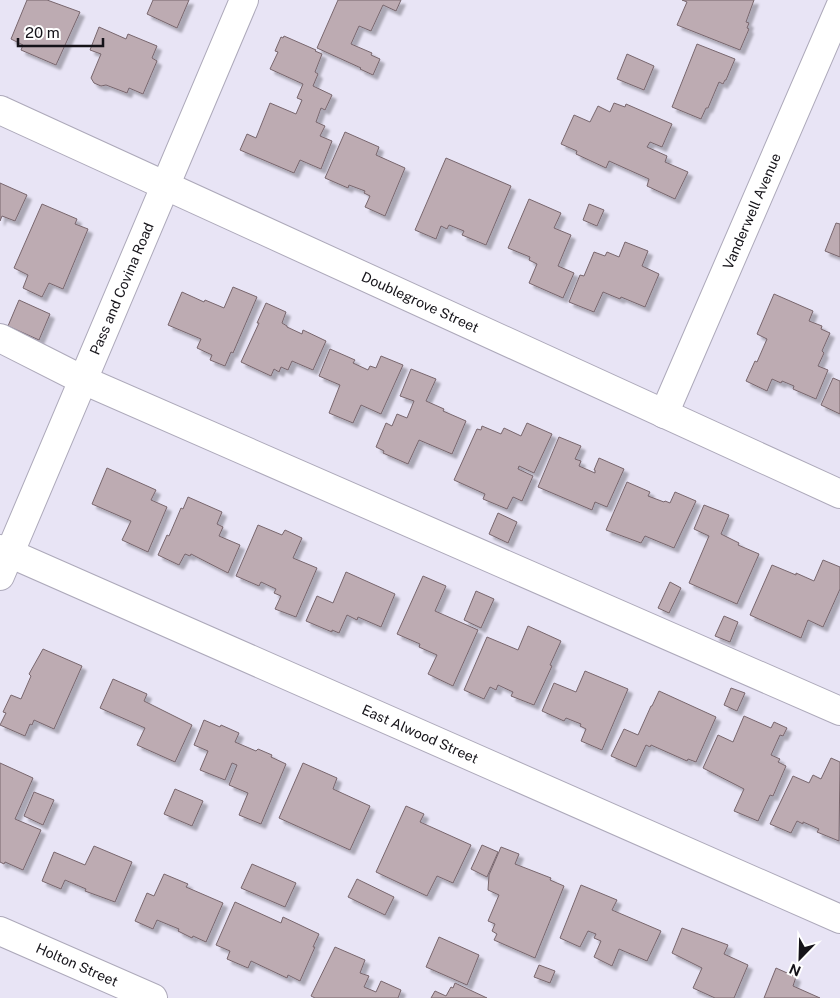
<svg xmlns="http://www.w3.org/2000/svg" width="840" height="998" viewBox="0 0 840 998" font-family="'Public Sans',sans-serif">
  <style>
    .building { fill: #bdabb2; stroke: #78666d; filter: url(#shadow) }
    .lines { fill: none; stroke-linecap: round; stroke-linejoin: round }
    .minor-casing { stroke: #ada9ba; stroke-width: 30 }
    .minor { stroke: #fff; stroke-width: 28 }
    .labels { text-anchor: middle; stroke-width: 4; stroke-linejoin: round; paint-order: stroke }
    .street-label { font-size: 14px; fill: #151319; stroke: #fff }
  </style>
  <defs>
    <filter id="shadow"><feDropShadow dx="4.5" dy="4.5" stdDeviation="1" flood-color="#0004"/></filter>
  </defs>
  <rect width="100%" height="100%" fill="#e8e4f5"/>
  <!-- building -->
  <g class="building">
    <polygon points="27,0 47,0 80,12 56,65 21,50 23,45 11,39"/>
    <polygon points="153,0 189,0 177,28 147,14"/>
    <polygon points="338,0 401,0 396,11 383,5 371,31 359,26 351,44 372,53 371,55 380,59 373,75 360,69 361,68 317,48"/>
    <polygon points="682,0 754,0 746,22 749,23 747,28 749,29 740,50 677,25 687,2"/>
    <polygon points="99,27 126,39 128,34 157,46 152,58 157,61 143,94 129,88 127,93 106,85 101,86 94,83 91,78 101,54 90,50"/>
    <polygon points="284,36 316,50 315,51 322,54 315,72 318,74 313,86 332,95 325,110 321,108 316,122 325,126 320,136 332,141 321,169 300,160 294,173 240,150 247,134 256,138 270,103 296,114 302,100 297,98 303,84 270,69 278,52 275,51 281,37 283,38"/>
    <polygon points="697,44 735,59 726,80 725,80 723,84 719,82 708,108 706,108 701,119 672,107"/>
    <polygon points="627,54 654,66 644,90 617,79"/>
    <polygon points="614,103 625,107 626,104 672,124 662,147 650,142 647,147 667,156 665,162 688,172 675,199 647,186 649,179 609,161 606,168 576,154 577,151 561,144 574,115 590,122 598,106 610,112"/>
    <polygon points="345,132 379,147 376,155 405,168 385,216 365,207 370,196 364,193 365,191 349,185 348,188 325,178"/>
    <polygon points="446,158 511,186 486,245 462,235 464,231 449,225 447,229 441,226 436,239 415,230"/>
    <polygon points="0,183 27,195 15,221 2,216 0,221"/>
    <polygon points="529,199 561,213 554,228 571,235 558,266 574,273 563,298 529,283 537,264 529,260 530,257 508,248"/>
    <polygon points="42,204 77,219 75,224 88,229 63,289 49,283 42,297 23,288 28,275 14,268"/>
    <polygon points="589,204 604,210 597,226 583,220"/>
    <polygon points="836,223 840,224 840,257 825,251"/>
    <polygon points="625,242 648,251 642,266 659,274 645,307 621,297 620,299 603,292 594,312 569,302 580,275 584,276 594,252 605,256 607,252 619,257"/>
    <polygon points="233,287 257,297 233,353 231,352 225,366 210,360 212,355 197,348 201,339 168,325 182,292 204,302 205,300 224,308"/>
    <polygon points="774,294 813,311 809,321 822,326 821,329 830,333 822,351 824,353 818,366 828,370 816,399 793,389 794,386 782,381 781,383 772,379 767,391 746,381 755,361 757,362 767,339 757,334"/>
    <polygon points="19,300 50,314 39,340 8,326"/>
    <polygon points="266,303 286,312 282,323 287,326 287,327 302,334 303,330 326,341 313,370 292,361 288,370 281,367 279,372 274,369 271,376 241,362 259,323 257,323"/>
    <polygon points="330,349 355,360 353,363 368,370 370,366 376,368 381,356 403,365 381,414 361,405 353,423 329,413 340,385 319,376"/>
    <polygon points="411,369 436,379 426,401 444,409 443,411 466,421 452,454 419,440 408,464 383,453 384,451 376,447 386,423 392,426 397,414 407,418 414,401 400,396"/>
    <polygon points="833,378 840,381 840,414 821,405"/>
    <polygon points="527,423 552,434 534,473 519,466 518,469 533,476 522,501 513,497 507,509 483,499 485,494 454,480 477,429 481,430 482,426 501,434 504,428 521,436"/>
    <polygon points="559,437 581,446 575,459 581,461 579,466 595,473 595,470 594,470 599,458 624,469 607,507 595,502 592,510 538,487"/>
    <polygon points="107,468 156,490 151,500 167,507 148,552 122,540 131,521 92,504"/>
    <polygon points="627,482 650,492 648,496 664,502 665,501 670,503 675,492 696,501 674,548 645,536 641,543 606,530"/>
    <polygon points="188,497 222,512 217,524 223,527 219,536 240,545 228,573 191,554 190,556 185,554 179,565 158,555 167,535 169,536 181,508 183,509"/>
    <polygon points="704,505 729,515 721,534 739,543 738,545 759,554 737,604 689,583 709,536 694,529"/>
    <polygon points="498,513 517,522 508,543 489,534"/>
    <polygon points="258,525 282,535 285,530 302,538 293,558 317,568 296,617 275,609 281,596 274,593 276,589 261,582 259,586 236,576"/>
    <polygon points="823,560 840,567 840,589 823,627 808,620 801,638 750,615 772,565 796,575 796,573 814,581"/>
    <polygon points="346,572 395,594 381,627 358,617 357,620 347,615 339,633 332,630 332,632 306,621 317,596 333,603"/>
    <polygon points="423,576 446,586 435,611 478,630 453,686 428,674 437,655 419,647 420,644 397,634"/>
    <polygon points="670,582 681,588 669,613 658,608"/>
    <polygon points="476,591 494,599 481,628 464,620"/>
    <polygon points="724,616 738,622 730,642 715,636"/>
    <polygon points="528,626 561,641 550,665 552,666 534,705 511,696 513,692 498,685 496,690 490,687 484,699 464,690 487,637 518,650"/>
    <polygon points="43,649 82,666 54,729 34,720 32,725 30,724 25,736 0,725 6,713 3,712 11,695 21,699 31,676 29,674"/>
    <polygon points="585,671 628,689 602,750 581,741 586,729 580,726 581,724 566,718 564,721 542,711 554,683 576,692"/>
    <polygon points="113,679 147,694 144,701 192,725 175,762 137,745 145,728 100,708"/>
    <polygon points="731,688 745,693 737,711 724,705"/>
    <polygon points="659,691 716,717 696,762 688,759 687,761 651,745 650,747 646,745 636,767 611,756 624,729 638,735 651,706 652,706"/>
    <polygon points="744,716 771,728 774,722 787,728 783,736 780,735 771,755 780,759 778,762 786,766 773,796 770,795 758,821 734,811 744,789 703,768 718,735 733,742"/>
    <polygon points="204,720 220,727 221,725 239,733 235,742 256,751 258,749 272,755 271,757 286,764 261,824 239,815 248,793 229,785 237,765 232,763 225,780 200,770 208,751 194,745"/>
    <polygon points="831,758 840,762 839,841 817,832 819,829 803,822 803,824 797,821 791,833 770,824 793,776 809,783 813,775 821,779"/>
    <polygon points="0,763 33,778 15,819 41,830 23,870 5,862 4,864 0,862"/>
    <polygon points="303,763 337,778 333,789 370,806 350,850 279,818"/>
    <polygon points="175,789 203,801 192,826 164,814"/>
    <polygon points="34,792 54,800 43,825 24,816"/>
    <polygon points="406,806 424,814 420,822 471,845 453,883 437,876 427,896 376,872"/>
    <polygon points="482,845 498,852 487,877 471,869"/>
    <polygon points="94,846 132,862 115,902 85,891 86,889 65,880 61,889 42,881 54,852 85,865"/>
    <polygon points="501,847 519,854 515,864 551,878 550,880 564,886 535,958 494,940 497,934 492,931 495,924 488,921 499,895 488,890 489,875"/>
    <polygon points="252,864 296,883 285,907 241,888"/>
    <polygon points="164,874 188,884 186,887 223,903 206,942 193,936 192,938 178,931 179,929 157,920 153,929 135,921 147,893 154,896"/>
    <polygon points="357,879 394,897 385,915 348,897"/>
    <polygon points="581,885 617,900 612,910 661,931 647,961 619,949 612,966 594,957 601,941 594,938 596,934 588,931 580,947 560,938"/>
    <polygon points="235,902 281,923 283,917 319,934 313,947 315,947 300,981 288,975 287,978 251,961 248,968 227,959 230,951 216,945"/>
    <polygon points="682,928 728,945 724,954 748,965 734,998 715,998 693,988 702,968 672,953"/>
    <polygon points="439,937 479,955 467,985 426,967"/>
    <polygon points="335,947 365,960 360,973 369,976 364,987 376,992 381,981 401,990 398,998 315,998 311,996"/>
    <polygon points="539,965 555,971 550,983 534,977"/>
    <polygon points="776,968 796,977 793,986 820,998 764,998"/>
    <polygon points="455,983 487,998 431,998 435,991 446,996 451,987 453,988"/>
  </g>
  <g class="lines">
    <defs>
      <g id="minor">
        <path id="s1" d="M0 110 840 494"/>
        <polyline points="0,338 83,380 840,711"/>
        <path id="s2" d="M664 414 840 7"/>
        <path id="s3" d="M0 549 840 919"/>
        <path id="s4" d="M0 576 244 0"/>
        <path id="s5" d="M0 931 153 998"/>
      </g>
    </defs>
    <!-- minor casing -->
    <use href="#minor" class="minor-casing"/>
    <!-- minor -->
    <use href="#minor" class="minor"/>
  </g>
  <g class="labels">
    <!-- street labels -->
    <g class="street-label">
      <text dy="5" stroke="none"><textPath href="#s2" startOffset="221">Vanderwell Avenue</textPath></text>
      <text dy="5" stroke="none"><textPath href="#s4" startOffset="312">Pass and Covina Road</textPath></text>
      <text dy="5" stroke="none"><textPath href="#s1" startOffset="462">Doublegrove Street</textPath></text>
      <text dy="5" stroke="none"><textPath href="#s3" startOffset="459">East Alwood Street</textPath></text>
      <text dy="5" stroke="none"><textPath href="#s5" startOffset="84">Holton Street</textPath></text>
    </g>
  </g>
  <!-- north arrow -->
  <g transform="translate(800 958) rotate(203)" stroke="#ffffff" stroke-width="4" paint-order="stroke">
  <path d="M0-4L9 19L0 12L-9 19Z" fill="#151319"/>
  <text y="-8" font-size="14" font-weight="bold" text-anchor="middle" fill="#151319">N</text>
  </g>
  <!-- scale -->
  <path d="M18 38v8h85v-8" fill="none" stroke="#151319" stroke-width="2.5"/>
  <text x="25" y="38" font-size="15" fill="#151319" stroke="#ffffff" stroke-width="4" paint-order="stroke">20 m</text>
</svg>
